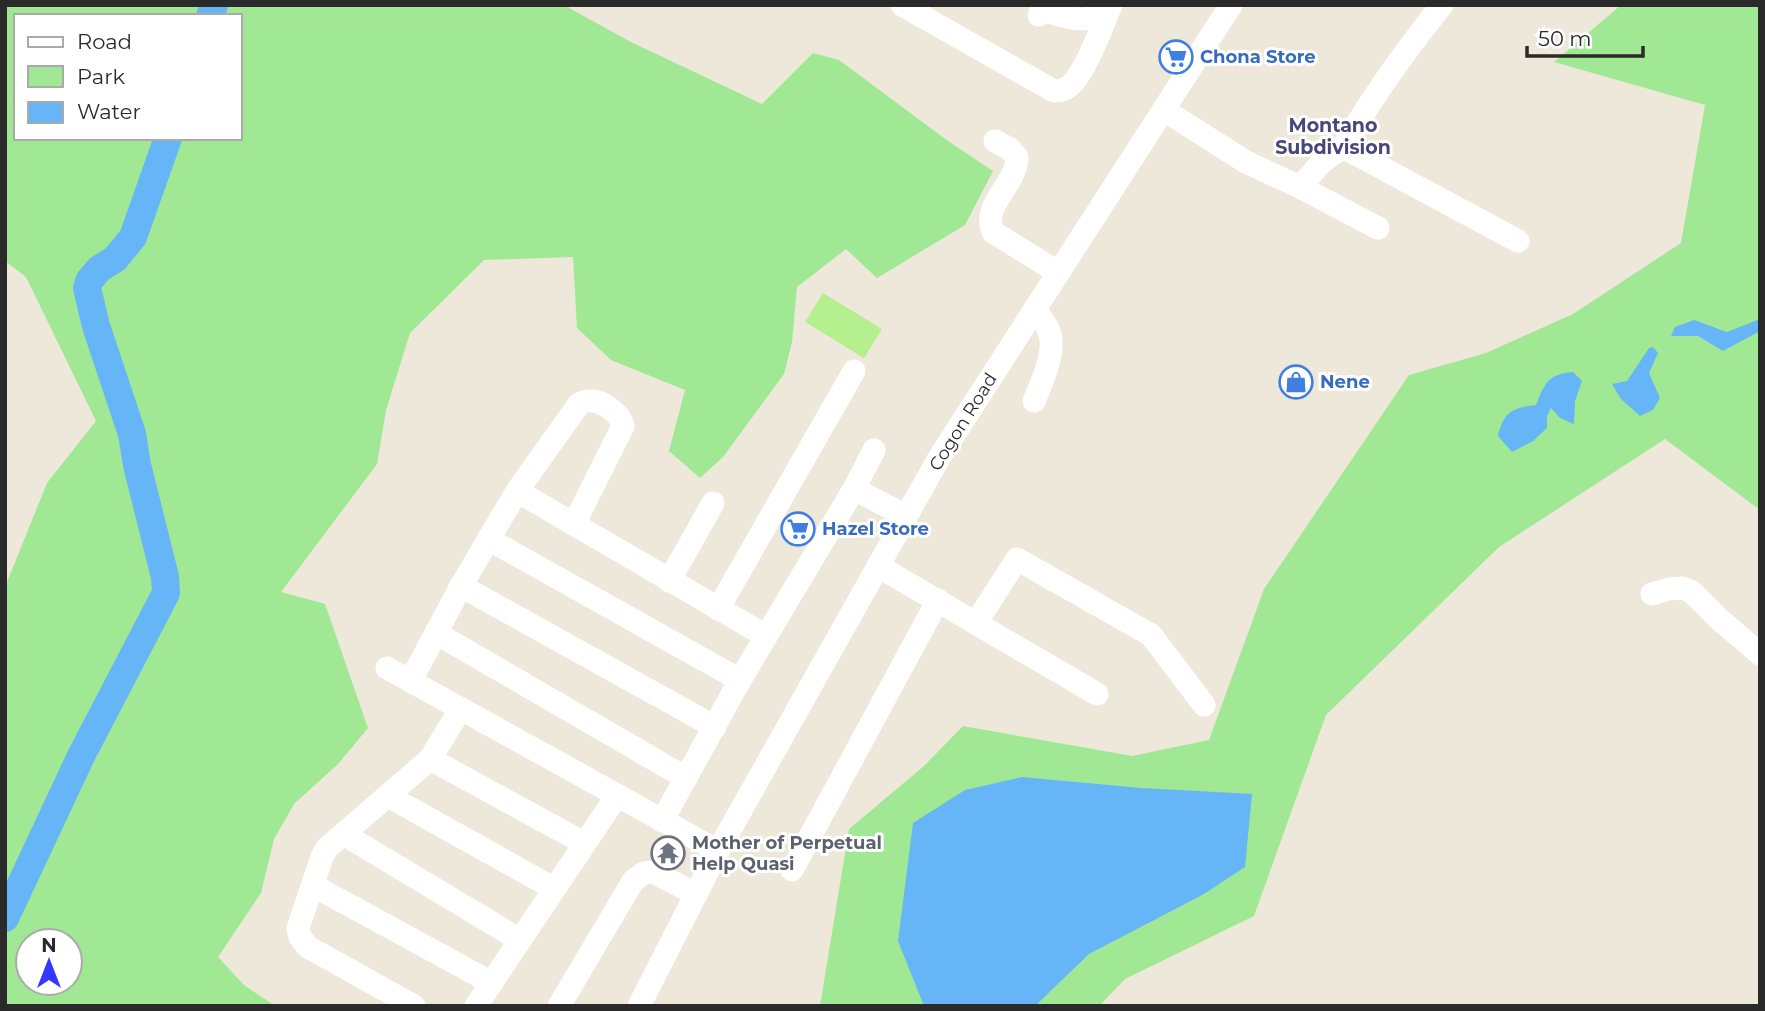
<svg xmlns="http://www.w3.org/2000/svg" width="1765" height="1011" viewBox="0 0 1765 1011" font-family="Montserrat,sans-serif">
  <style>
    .green { fill: #a0e893; fill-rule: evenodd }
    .pitch { fill: #b4f08e }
    .water { fill: #66b6f7 }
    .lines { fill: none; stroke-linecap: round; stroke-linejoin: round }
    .river { stroke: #66b6f7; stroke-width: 28 }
    .minor { stroke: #fff; stroke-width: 23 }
    .labels { text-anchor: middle; stroke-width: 6; stroke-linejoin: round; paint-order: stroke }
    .shop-label { font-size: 18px; font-weight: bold; fill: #366cbe; stroke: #fff; text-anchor: start }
    .street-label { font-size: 18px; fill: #2a2a2a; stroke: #fff }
    .worship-label { font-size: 18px; font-weight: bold; fill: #5b616d; stroke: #fff; text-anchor: start }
    .neighbourhood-label { font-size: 19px; font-weight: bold; fill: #47477d; stroke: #fff }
  </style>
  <rect width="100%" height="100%" fill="#ede8da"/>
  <!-- green -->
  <g class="green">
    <path d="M5 5H569V8L631 42 762 104 813 53 839 60 948 141 993 171 965 225 877 278 846 249 797 287 792 342 784 374 723 457 700 478 669 451 685 390 611 360 577 328 573 257 484 260 410 333 386 410 377 464 281 592 325 604 368 728 338 764 294 804 274 839 261 893 218 957 244 985 275 1006H5V587L47 483 96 421 26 277 5 261ZM16 16H240V138H16ZM28 941H70V983H28Z"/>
    <polygon points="1621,5 1760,5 1760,510 1665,439 1499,547 1326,715 1254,916 1125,979 1099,1006 820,1006 849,829 924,766 963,726 1132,756 1209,740 1264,589 1409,375 1486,353 1573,314 1681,243 1705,105 1554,62"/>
  </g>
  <!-- pitch -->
  <polygon class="pitch" points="823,293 882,329 864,358 805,322"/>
  <!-- water -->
  <g class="water">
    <polygon points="1760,319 1760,331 1723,351 1698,336 1671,336 1675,327 1694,320 1727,332"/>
    <polygon points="1653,347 1658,353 1649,373 1660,398 1653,410 1640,416 1621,399 1612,384 1627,381 1649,348"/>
    <path d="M1573 372 1582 381 1575 401 1574 424 1560 418 1551 408 1547 416V428L1533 441 1512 452 1498 436C1504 412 1511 408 1536 405 1545 383 1548 374 1573 372Z"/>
    <polygon points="1022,777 1141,788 1252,794 1245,867 1204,894 1089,954 1035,1006 924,1006 898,941 913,823 965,790"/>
  </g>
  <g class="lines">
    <!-- river -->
    <g class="river">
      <polyline points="210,16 214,5"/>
      <polyline points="5,918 81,756 166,593 165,577 137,465 132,434 96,326 87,288 89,281 99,269 115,259 133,237 168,138"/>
    </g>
    <!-- minor -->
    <g class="minor">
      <path d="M902 5 1054 91C1057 91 1063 90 1065 89 1083 81 1103 24 1111 5"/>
      <path d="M1039 15 1045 11C1070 17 1087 28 1107 5"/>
      <polyline points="1164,110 1246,162 1300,187 1322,162 1343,147 1518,241"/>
      <path d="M995 141 1010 149 1017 157C1017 184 981 205 993 232L1059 273"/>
      <path d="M1343 147C1372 97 1405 51 1442 5"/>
      <polyline points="1300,187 1378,228"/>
      <path d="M1034 401C1042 382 1058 348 1048 329 1045 322 1039 316 1035 309"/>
      <polyline points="854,489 906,516"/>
      <polyline points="517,491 766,636"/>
      <polyline points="488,539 740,680"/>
      <polyline points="878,566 1097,694"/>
      <polyline points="669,581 713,503"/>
      <polyline points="461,586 715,727"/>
      <polyline points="1652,594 1669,589 1683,588 1692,592 1719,619 1760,654"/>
      <polyline points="718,609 854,371"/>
      <polyline points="976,623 1017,559 1151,635 1204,705"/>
      <polyline points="436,633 686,778"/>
      <polyline points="387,668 718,851"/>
      <path d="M411 680 461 586 517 491 579 404C594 394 619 410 623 426L574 524"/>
      <polyline points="430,759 584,843"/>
      <polyline points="388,796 553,888"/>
      <polyline points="662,821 740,680 854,489 874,450"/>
      <polyline points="345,835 520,940"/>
      <polyline points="792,870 938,600"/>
      <polyline points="314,886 492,983"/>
      <polyline points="414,1006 308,947 300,937 298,928 322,857 327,848 430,759 460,710"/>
      <polyline points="476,1006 616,797"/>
      <polyline points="559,1006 633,881 644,873 653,872 696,894"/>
      <polyline points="639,1006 718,851 939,458 1231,5"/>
    </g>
  </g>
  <!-- icons -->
  <defs>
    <symbol id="supermarket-ring" viewBox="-11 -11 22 22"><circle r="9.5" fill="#fff" stroke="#3f7fe0" stroke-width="1.5"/><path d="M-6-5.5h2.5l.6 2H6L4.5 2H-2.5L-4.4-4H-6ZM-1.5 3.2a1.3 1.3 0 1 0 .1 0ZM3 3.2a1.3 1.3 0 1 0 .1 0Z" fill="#3f7fe0"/></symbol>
    <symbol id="shop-ring" viewBox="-11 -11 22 22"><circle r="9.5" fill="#fff" stroke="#3f7fe0" stroke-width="1.5"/><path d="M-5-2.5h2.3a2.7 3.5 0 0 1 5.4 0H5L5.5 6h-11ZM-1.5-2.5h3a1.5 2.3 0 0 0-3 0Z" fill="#3f7fe0"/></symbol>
    <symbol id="temple-ring" viewBox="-11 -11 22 22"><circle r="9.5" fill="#fff" stroke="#6b7280" stroke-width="1.5"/><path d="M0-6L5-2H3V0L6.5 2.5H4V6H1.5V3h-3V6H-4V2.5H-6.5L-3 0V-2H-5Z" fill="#6b7280"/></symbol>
  </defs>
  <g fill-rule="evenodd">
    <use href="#supermarket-ring" x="1157" y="38" width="38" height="38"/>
    <use href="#shop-ring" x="1277" y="363" width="38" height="38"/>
    <use href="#supermarket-ring" x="779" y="510" width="38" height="38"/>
    <use href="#temple-ring" x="649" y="834" width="38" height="38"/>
  </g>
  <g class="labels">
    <!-- shop labels -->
    <g class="shop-label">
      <text x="1200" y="63">Chona Store</text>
      <text x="1320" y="388">Nene</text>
      <text x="822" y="535">Hazel Store</text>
    </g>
    <!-- street labels -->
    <g class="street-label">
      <text transform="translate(963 422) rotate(-58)" y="6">Cogon Road</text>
    </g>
    <!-- worship labels -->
    <g class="worship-label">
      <text x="692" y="849">Mother of Perpetual<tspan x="692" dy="21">Help Quasi</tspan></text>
    </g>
    <!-- neighbourhood labels -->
    <g class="neighbourhood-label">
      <text x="1333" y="132">Montano<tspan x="1333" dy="22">Subdivision</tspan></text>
    </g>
  </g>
  <!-- border -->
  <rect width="1765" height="1011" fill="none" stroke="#2a2a2a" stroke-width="14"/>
  <!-- legend -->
  <rect x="14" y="14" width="228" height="126" fill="#ffffff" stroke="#aaaaaa" stroke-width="2"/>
  <rect x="28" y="37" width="35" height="10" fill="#ffffff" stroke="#aaaaaa" stroke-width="2"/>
  <text x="77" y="49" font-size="21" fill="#2a2a2a">Road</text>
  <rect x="28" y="66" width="35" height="21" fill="#a0e893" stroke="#aaaaaa" stroke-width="2"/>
  <text x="77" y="84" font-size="21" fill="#2a2a2a">Park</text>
  <rect x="28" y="102" width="35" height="21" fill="#66b6f7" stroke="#aaaaaa" stroke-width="2"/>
  <text x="77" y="119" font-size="21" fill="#2a2a2a">Water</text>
  <!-- north arrow -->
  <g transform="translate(49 962)"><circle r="33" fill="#ffffff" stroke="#aaaaaa" stroke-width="2"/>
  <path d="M0-5L12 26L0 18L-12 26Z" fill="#3536ff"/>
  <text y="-10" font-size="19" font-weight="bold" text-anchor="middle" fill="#2a2a2a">N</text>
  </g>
  <!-- scale -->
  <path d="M1527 46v10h116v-10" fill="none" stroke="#2a2a2a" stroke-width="3.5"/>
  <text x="1538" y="46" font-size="21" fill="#2a2a2a" stroke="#ffffff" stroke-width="5" paint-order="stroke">50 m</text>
</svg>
